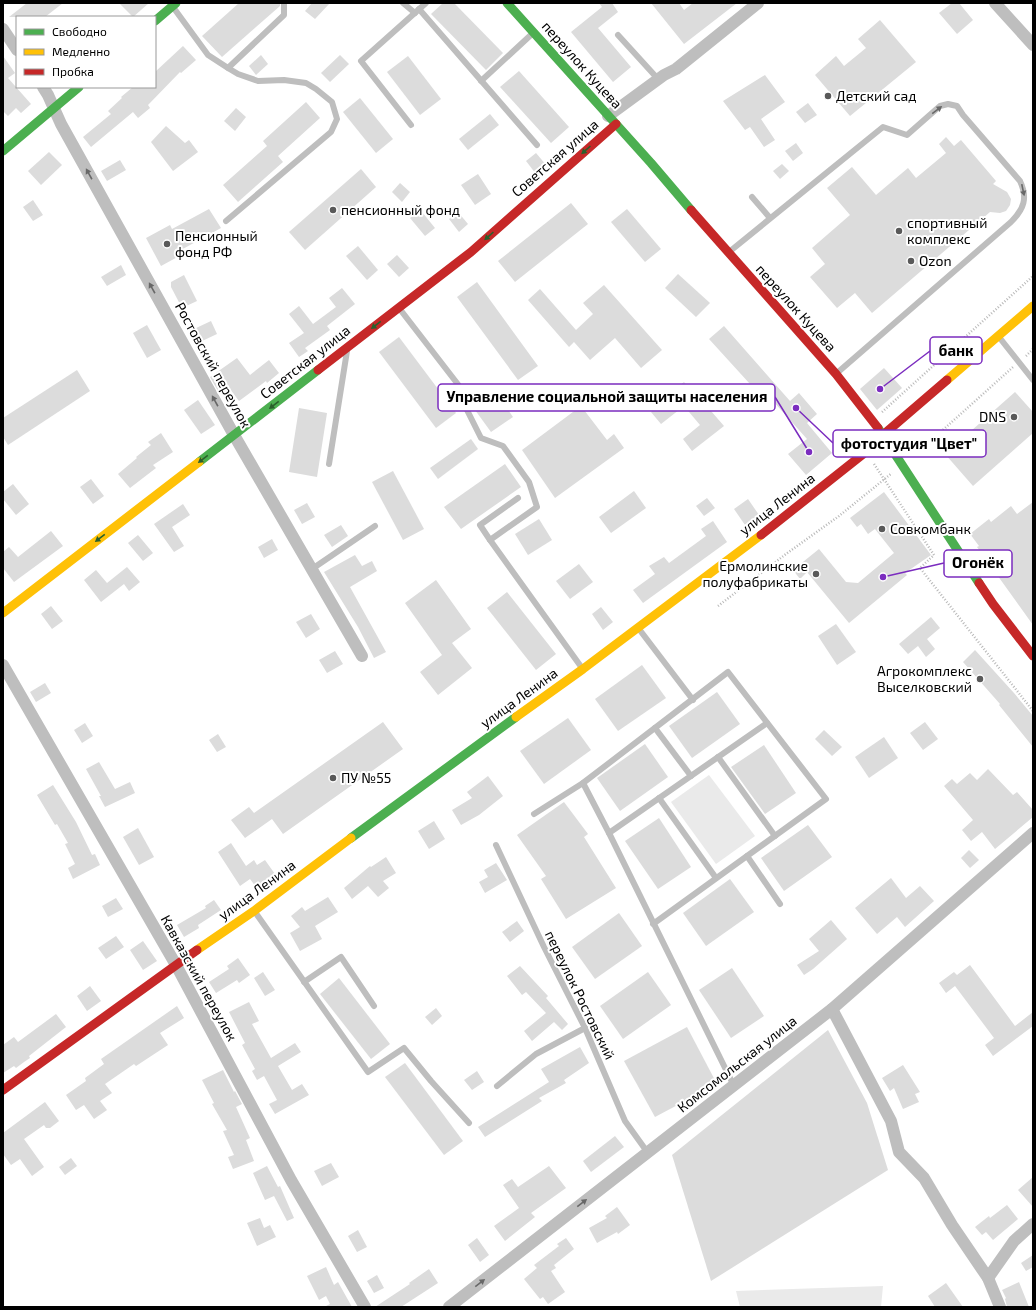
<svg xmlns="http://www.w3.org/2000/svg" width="1036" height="1310" viewBox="0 0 1036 1310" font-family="'Exo 2',sans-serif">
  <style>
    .green { fill: #eaeaea }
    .building { fill: #dcdcdc }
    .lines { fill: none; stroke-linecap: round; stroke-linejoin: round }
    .path { stroke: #b8b8b8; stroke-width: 2.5; stroke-dasharray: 1 2; stroke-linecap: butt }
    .lane { stroke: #bebebe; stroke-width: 6 }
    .street { stroke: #bebebe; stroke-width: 12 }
    .fast { stroke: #4caf50; stroke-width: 9 }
    .slow { stroke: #ffc107; stroke-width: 9 }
    .jam { stroke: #c62828; stroke-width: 9 }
    .oneway { fill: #686868 }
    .oneway2 { fill: #2a602c }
    .poi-dot { fill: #595959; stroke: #fff; stroke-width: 1.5 }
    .labels { text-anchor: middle; stroke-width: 4; stroke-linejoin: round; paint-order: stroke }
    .street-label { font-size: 14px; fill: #000; stroke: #fff }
    .poi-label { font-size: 14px; fill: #000; stroke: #fff; text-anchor: start }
    .leader { fill: none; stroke: #7b2cbf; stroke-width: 1.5 }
    .callout-dot { fill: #7b2cbf; stroke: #fff; stroke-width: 1.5 }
    .callout { fill: #fff; stroke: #7b2cbf; stroke-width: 1.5 }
    .callout-label { font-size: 15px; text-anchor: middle; font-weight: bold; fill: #000 }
  </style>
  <rect width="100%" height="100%" fill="#fff"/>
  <!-- green -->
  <g class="green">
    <polygon points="709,775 755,836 716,864 671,802"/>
    <polygon points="883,1286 881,1307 740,1307 736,1291"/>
  </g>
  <!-- building -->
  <g class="building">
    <polygon points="27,3 63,3 45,17 9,17"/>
    <polygon points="119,3 149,3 133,17"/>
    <polygon points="239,3 280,3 280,6 222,57 202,36"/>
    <polygon points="312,3 330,3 315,19 305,11"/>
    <polygon points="443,3 454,3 503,53 486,70 431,14"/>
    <polygon points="599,3 612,3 618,12 598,28 631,67 613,82 571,32 602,7"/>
    <polygon points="651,3 679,3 684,10 693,3 737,3 684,44"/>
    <polygon points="952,3 959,3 973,20 957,34 939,13"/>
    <polygon points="880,20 916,62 850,116 815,75 836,56 844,66 866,48 858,39"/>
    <polygon points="183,46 196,60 181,73 180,72 148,105 150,108 138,118 133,112 91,147 83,137 111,114 108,111 122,98 121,97 133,87 155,87 155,72"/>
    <polygon points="261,55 268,64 256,75 249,66"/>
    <polygon points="340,55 349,64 330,82 321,73"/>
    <polygon points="3,56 15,73 8,78 31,104 21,113 16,108 8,116 3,111"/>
    <polygon points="408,56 441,99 420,115 387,72"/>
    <polygon points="519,71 569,127 551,143 500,87"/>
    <polygon points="765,75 785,102 761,119 775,140 764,147 750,127 745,130 723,101"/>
    <polygon points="360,98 393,139 376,153 343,112"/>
    <polygon points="306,102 320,118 278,156 283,162 238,202 223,185 267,146 263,141"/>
    <polygon points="808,103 817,115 805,123 796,112"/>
    <polygon points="236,108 246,117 235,131 224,121"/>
    <polygon points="490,114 499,125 468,150 459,139"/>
    <polygon points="166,126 185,143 189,140 198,152 173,171 151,142"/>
    <polygon points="946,137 954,146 961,140 996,181 993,184 1007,192 1011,199 1010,205 1006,211 1000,213 990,212 872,313 855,293 837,308 810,277 825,264 812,248 850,215 827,188 852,167 876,195 908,168 916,178 946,153 939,144"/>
    <polygon points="796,143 803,153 793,161 785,151"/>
    <polygon points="49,152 62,165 41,185 28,171"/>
    <polygon points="536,153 547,166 536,174 526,161"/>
    <polygon points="120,160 126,170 107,181 101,171"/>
    <polygon points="782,164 789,171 780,179 773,171"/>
    <polygon points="361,169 376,187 305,250 289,232"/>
    <polygon points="478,174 491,194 475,205 461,185"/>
    <polygon points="400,183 410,192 402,202 392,192"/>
    <polygon points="33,200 43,215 33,221 23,207"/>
    <polygon points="571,203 588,224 515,282 498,261"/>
    <polygon points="209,209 221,228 181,250 183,254 161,266 146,238 170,225 172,229"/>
    <polygon points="627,209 661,249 645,262 611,222"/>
    <polygon points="418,212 422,212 435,228 425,236 410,218"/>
    <polygon points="458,212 468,224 459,232 449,219"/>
    <polygon points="358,246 378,270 367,280 346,256"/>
    <polygon points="397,255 409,268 399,277 387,264"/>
    <polygon points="121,265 126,275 107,286 101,277"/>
    <polygon points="678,274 710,303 696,317 665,288"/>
    <polygon points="184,275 197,301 182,308 171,287 171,282"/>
    <polygon points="477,282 538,366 518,380 457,297"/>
    <polygon points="604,285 662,350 641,368 615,338 590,360 574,342 569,347 528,300 540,289 576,330 593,314 583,303"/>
    <polygon points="342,288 355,304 327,326 330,330 305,348 308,351 299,357 289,343 304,333 289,314 299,306 313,324 336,307 329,298"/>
    <polygon points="211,321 217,334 200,342 194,329"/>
    <polygon points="147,325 161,350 147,358 133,333"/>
    <polygon points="724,326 790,401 799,393 817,414 807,423 832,453 806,475 788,454 807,439 764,391 760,395 709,339"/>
    <polygon points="399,337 456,413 436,428 379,352"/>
    <polygon points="237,358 250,375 269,360 279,373 267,383 266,381 239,401 227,385 218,391 210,377"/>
    <polygon points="884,368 902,388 877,410 860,389"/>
    <polygon points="77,370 90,391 8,445 3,437 3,418"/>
    <polygon points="684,382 696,397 698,396 724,426 692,451 683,439 700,425 684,406 661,424 651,412 675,393 673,391"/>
    <polygon points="1015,392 1033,412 1033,433 973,486 945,454"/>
    <polygon points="498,395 513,417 491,432 475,410"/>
    <polygon points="198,400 215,425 201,434 184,410"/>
    <polygon points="581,406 607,440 614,434 624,448 555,498 522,450"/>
    <polygon points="299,408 327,413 317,477 289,472"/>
    <polygon points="161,433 173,452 153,465 156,468 130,488 118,474 137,458 136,457 151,445 148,442"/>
    <polygon points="471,439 478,449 438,479 430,468"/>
    <polygon points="505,464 521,487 461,529 444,507"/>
    <polygon points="393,471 424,529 403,540 372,482"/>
    <polygon points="91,479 104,496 93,504 80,487"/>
    <polygon points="13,484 29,504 16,515 3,499 3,492"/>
    <polygon points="634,491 646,508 611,533 599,517"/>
    <polygon points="884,492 931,555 905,573 907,575 849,623 807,572 800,579 793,570 819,549 846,582 858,583 894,553 875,529 868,534 861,524 857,527 850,518"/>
    <polygon points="707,498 715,508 704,516 696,506"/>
    <polygon points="748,499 759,515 745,525 734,509"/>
    <polygon points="1033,502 1033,625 977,547 979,546 970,534 989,519 991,522 1011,506 1017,514"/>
    <polygon points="307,503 315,517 302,524 294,510"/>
    <polygon points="183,504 190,515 172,527 184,546 174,552 154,524"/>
    <polygon points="539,519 552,540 528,555 515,534"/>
    <polygon points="713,521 727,542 643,603 633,590 655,574 649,566 664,557 669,563 706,536 701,529"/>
    <polygon points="341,525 348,536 332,547 324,535"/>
    <polygon points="51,531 63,546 14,582 3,568 3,552 9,547 18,557"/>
    <polygon points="138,535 153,553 143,561 128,543"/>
    <polygon points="272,539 278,550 264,558 258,547"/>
    <polygon points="355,555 362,566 372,561 377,571 350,587 386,652 374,658 358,627 324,572"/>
    <polygon points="579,564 593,582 570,599 556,581"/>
    <polygon points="127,567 140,582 129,591 124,584 101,602 84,580 96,570 107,583"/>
    <polygon points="436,580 471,629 452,643 472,668 438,695 420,672 442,655 405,603"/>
    <polygon points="507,592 556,654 536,670 487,608"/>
    <polygon points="51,606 63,621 52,629 41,614"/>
    <polygon points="601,607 613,622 603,630 592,614"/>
    <polygon points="311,614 320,629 306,638 296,622"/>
    <polygon points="931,617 940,628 927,639 935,649 926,657 918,646 908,654 899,644"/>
    <polygon points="836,624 856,652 837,665 818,636"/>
    <polygon points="975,650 1014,693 1033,716 1033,747 999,705 1000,704 963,662"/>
    <polygon points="335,651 343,664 327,673 319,660"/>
    <polygon points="642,665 666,698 618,731 595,699"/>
    <polygon points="45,683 51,693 36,702 30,692"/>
    <polygon points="717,692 740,724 692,758 669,726"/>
    <polygon points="568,718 591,750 544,784 520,751"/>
    <polygon points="383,722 403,749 283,834 272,819 245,838 231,820 249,807 254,813"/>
    <polygon points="925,722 938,739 923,750 910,733"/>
    <polygon points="85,723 93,736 82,743 74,730"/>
    <polygon points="824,730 842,747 832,756 815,739"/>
    <polygon points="218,734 226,747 217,752 209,740"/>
    <polygon points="884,737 898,758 869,778 855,757"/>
    <polygon points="645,744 668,777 620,811 597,778"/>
    <polygon points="764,745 796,793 765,814 731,767"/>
    <polygon points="99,762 115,789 130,782 135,793 105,807 99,796 101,796 86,769"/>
    <polygon points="988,769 1013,795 1017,792 1033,810 1033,817 995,849 982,832 971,841 962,830 973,820 944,786 952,779 957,784 970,773 977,780"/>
    <polygon points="488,776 503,796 479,815 461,825 452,810 472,798 467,792"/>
    <polygon points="53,785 76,822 92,855 95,854 100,865 73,879 68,868 75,864 65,844 68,843 57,824 55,825 37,795"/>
    <polygon points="564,802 588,834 584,837 616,888 566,919 541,879 546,876 517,835"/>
    <polygon points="659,818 691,867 658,889 625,841"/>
    <polygon points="434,821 445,839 429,849 418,831"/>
    <polygon points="808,825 832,857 784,891 761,858"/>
    <polygon points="138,828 154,857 139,865 123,837"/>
    <polygon points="231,843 246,866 254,860 257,865 265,860 275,874 256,887 250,879 240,886 218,852"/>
    <polygon points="969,850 979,860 970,868 961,858"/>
    <polygon points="386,857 396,873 383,881 389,888 378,897 368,886 352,899 344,888 370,866 371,867"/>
    <polygon points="496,863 507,880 485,893 479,882 488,877 484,870"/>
    <polygon points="891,878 906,898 920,886 934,901 905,927 897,917 877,934 855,908"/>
    <polygon points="730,879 754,912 706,946 683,913"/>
    <polygon points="328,897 338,912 315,926 322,939 300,951 290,933 300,927 291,916 302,907 305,911"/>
    <polygon points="116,898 123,909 108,917 102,906"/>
    <polygon points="214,900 221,910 198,925 199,928 184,937 177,925 206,908 205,906"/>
    <polygon points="619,913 642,946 595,979 572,947"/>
    <polygon points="831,920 847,939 813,969 804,975 797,965 819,951 809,939"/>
    <polygon points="517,921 524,931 510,942 502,932"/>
    <polygon points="116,936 124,947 106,959 98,948"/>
    <polygon points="143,941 157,961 143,970 130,950"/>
    <polygon points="238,958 250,975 239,983 237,980 216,993 209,982 229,969 227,966"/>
    <polygon points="970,965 1015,1026 1033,1012 1033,1026 993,1056 985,1045 994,1038 955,986 946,993 939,983 954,972 957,975"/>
    <polygon points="520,966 548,996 546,998 568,1024 562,1030 554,1022 532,1041 524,1031 546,1013 526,992 522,995 507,976"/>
    <polygon points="732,968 764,1016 731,1038 699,990"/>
    <polygon points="263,972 275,990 265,996 254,978"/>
    <polygon points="648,972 671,1005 623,1039 600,1006"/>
    <polygon points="339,978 390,1044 371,1059 320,994"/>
    <polygon points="90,986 101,1001 87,1011 77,996"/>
    <polygon points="249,1002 259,1021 252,1024 271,1058 295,1043 301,1052 278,1066 292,1090 302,1084 309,1095 275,1114 269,1104 277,1100 264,1076 257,1080 252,1071 255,1069 242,1045 245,1043 229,1012"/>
    <polygon points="177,1006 184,1018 160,1033 168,1045 136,1066 134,1064 105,1084 112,1093 100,1101 107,1110 94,1119 84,1105 76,1110 66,1095 86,1081 85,1078 104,1064 101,1059"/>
    <polygon points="436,1008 442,1016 432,1025 425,1017"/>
    <polygon points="56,1014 66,1027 29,1056 30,1058 24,1062 16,1068 14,1066 3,1073 3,1045 14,1037 18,1042"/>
    <polygon points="687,1027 717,1084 655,1117 624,1061"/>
    <polygon points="828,1030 867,1103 888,1170 711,1281 672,1155"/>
    <polygon points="580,1047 589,1063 564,1080 566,1083 539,1098 542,1101 485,1137 478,1127 549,1082 541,1069"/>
    <polygon points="405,1063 463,1141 444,1155 385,1077"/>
    <polygon points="903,1065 920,1092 915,1094 919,1102 903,1109 894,1088 890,1091 882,1078"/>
    <polygon points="223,1070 234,1092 235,1091 242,1104 236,1107 250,1138 246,1140 254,1161 233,1169 228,1157 234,1155 223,1131 227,1130 212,1104 214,1103 202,1080"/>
    <polygon points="477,1071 484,1082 472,1090 464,1080"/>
    <polygon points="45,1102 59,1121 50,1128 46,1128 44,1125 24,1139 44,1167 32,1176 20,1159 11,1165 3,1154 3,1133"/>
    <polygon points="615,1136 624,1147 591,1172 583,1161"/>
    <polygon points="71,1158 77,1166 65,1175 59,1167"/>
    <polygon points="331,1163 339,1177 322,1186 314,1171"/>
    <polygon points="267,1166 278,1187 280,1186 294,1218 287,1221 274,1196 265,1200 253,1173"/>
    <polygon points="549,1166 566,1188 531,1213 535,1217 505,1241 494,1226 519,1208 503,1185 512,1179 518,1187"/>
    <polygon points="1033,1177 1033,1207 1018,1190"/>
    <polygon points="1007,1205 1018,1219 993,1240 986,1232 982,1235 975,1227 989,1216 990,1218"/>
    <polygon points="617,1207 630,1225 618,1234 617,1232 597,1243 589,1228 607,1218 605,1216"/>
    <polygon points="260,1218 264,1228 270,1225 276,1237 257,1246 247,1223"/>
    <polygon points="358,1230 367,1247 357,1252 348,1236"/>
    <polygon points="477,1238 489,1255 480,1262 468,1245"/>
    <polygon points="566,1238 574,1249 554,1265 556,1268 551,1271 565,1292 548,1304 543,1297 540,1299 524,1279 537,1268 534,1265 559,1246 557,1244"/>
    <polygon points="1033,1255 1033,1267 1026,1271 1021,1263"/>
    <polygon points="326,1267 334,1285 338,1282 352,1307 324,1307 330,1304 326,1296 319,1300 307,1276"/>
    <polygon points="429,1269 438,1283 401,1307 375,1307 410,1284 409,1283"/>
    <polygon points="377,1275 384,1288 374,1293 367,1281"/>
    <polygon points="1019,1282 1029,1307 1007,1307 1005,1299 1006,1298 1002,1290"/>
    <polygon points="946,1283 963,1307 935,1307 928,1296"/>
  </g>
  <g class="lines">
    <!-- path -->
    <g class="path">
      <polyline points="1026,356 1033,349"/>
      <polyline points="882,412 1033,276"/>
      <polyline points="914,456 1013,367"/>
      <polyline points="874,464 934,555 920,568 1033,711"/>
      <polyline points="718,606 786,554 839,516 892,473"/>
    </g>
    <!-- lane -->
    <g class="lane">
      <polyline points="403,3 415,13"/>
      <polyline points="173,7 208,55 228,68 238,74 258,81 284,80 306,83 316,89 332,102 337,119 331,132 226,221"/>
      <polyline points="419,9 537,145"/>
      <polyline points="618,35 658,79"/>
      <polyline points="228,68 284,15 284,3"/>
      <polyline points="481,81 533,33"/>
      <polyline points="411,125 361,61 426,3"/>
      <polyline points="752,197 770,218"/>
      <path d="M729 252 883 127 907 135 940 106 948 104 957 106 963 115 1020 181C1028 198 1024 209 1011 222L837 373"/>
      <polyline points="399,308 460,387 465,406 481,438 503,446 529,482 537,507 490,540 582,668"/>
      <polyline points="999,337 1033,380"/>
      <polyline points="329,464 347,351"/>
      <polyline points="490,540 480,525 518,498"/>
      <polyline points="312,569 375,526"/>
      <polyline points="639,629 693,700"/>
      <polyline points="655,728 691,776"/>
      <polyline points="718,757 775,836"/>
      <polyline points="659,798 716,878"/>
      <polyline points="534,814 583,783"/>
      <polyline points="609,833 767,723"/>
      <polyline points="496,845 544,947 585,1028 625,1121 648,1153"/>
      <polyline points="747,856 780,904"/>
      <polyline points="255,912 368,1072 404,1048 431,1081 469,1123"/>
      <polyline points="653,924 826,799 728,672 583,783 609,833 734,1086"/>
      <polyline points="304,982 341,957 374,1006"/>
      <polyline points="497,1086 536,1054 585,1028"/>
    </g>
    <!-- street -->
    <g class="street">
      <polyline points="995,3 1033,45"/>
      <polyline points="3,29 17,50"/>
      <polyline points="43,87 48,95 61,124 234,435 362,656"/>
      <polyline points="608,116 664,75 676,69 758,3"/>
      <polyline points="3,665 176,965 291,1180 365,1307"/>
      <polyline points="832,1009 891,1121 899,1152 924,1178 952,1225 988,1278 1000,1307"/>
      <polyline points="988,1278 1014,1241 1033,1224"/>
      <polyline points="449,1307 832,1009 1033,833"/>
    </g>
    <!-- fast -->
    <g class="fast">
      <polyline points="507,3 651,163 691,210"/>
      <polyline points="155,21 176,3"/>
      <polyline points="3,151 79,87"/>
      <polyline points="878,428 979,583"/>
      <polyline points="199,462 318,370"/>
      <polyline points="351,838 516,717"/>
    </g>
    <!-- slow -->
    <g class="slow">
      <polyline points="947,380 1033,306"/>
      <polyline points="3,613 199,462"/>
      <polyline points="516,717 583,669 761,535"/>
      <polyline points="197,950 254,911 351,838"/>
    </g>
    <!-- jam -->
    <g class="jam">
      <polyline points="691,210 836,374 878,428"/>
      <polyline points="318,370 471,252 616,124"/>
      <polyline points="761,535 867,451 883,435 947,380"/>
      <polyline points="979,583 993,604 1033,656"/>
      <polyline points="3,1090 197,950"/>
    </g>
  </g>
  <!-- one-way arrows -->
  <defs><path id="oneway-solid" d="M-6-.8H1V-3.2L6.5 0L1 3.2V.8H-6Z"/></defs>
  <g class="oneway">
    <use href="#oneway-solid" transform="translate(937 110) rotate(-37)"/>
    <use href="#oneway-solid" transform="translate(89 174) rotate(-119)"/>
    <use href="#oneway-solid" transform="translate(1023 190) rotate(78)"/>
    <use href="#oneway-solid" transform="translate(152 288) rotate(-119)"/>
    <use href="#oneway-solid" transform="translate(215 401) rotate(-119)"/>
    <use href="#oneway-solid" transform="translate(582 1203) rotate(-38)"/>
    <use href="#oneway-solid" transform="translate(480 1283) rotate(-38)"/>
  </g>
  <g class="oneway2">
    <use href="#oneway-solid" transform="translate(586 150) rotate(138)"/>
    <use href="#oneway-solid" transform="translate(489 236) rotate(138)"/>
    <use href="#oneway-solid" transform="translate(376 325) rotate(142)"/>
    <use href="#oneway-solid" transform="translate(274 405) rotate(142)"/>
    <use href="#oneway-solid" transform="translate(203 459) rotate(143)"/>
    <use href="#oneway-solid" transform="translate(100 538) rotate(143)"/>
  </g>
  <!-- markers -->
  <g class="poi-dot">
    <circle cx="828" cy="96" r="4"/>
    <circle cx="333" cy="210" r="4"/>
    <circle cx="899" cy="231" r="4"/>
    <circle cx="167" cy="244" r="4"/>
    <circle cx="911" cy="261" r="4"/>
    <circle cx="1014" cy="417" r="4"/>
    <circle cx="882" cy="529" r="4"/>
    <circle cx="816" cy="574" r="4"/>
    <circle cx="980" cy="679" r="4"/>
    <circle cx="333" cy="778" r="4"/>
  </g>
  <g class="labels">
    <!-- street labels -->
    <g class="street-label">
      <text transform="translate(582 65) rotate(48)" y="5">переулок Куцева</text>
      <text transform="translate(555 158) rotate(-41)" y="5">Советская улица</text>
      <text transform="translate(796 308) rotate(48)" y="5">переулок Куцева</text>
      <text transform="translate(305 362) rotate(-38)" y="5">Советская улица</text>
      <text transform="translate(213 365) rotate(61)" y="5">Ростовский переулок</text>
      <text transform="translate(777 504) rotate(-38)" y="5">улица Ленина</text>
      <text transform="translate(519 698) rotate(-36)" y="5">улица Ленина</text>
      <text transform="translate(257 890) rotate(-36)" y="5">улица Ленина</text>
      <text transform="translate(199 978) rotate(61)" y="5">Кавказский переулок</text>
      <text transform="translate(580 995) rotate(64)" y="5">переулок Ростовский</text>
      <text transform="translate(737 1064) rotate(-38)" y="5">Комсомольская улица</text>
    </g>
    <!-- poi labels -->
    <g class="poi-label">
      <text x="836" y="101">Детский сад</text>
      <text x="341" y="215">пенсионный фонд</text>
      <text x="907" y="228">спортивный<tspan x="907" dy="16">комплекс</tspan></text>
      <text x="175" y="241">Пенсионный<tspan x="175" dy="16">фонд РФ</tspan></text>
      <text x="919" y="266">Ozon</text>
      <text x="1006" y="422" text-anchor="end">DNS</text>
      <text x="890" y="534">Совкомбанк</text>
      <text x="808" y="571" text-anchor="end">Ермолинские<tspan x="808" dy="16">полуфабрикаты</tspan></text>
      <text x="972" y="676" text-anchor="end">Агрокомплекс<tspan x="972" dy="16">Выселковский</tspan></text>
      <text x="341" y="783">ПУ №55</text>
    </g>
  </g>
  <!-- callouts -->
  <path class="leader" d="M880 389L930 351M809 452L775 397M796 408L833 443M883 577L944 563"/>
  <g class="callout-dot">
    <circle cx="880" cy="389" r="4"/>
    <circle cx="809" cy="452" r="4"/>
    <circle cx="796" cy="408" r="4"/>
    <circle cx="883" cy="577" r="4"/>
  </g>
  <g class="callout">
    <rect x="930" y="337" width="52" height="27" rx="4"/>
    <rect x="438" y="384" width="337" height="27" rx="4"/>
    <rect x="833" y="430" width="153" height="27" rx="4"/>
    <rect x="944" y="550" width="68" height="27" rx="4"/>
  </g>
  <g class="callout-label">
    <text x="956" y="356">банк</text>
    <text x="607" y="402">Управление социальной защиты населения</text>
    <text x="909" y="449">фотостудия "Цвет"</text>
    <text x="978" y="568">Огонёк</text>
  </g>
  <!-- border -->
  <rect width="1036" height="1310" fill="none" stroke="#000000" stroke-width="8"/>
  <!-- legend -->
  <rect x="16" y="16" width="140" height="72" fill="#ffffff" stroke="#999999"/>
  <rect x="24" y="29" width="20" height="6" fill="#4caf50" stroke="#999999"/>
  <text x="52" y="36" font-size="12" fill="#000000">Свободно</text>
  <rect x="24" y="49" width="20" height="6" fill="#ffc107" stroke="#999999"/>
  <text x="52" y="56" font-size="12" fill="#000000">Медленно</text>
  <rect x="24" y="69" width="20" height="6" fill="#c62828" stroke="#999999"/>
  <text x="52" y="76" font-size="12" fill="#000000">Пробка</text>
</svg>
